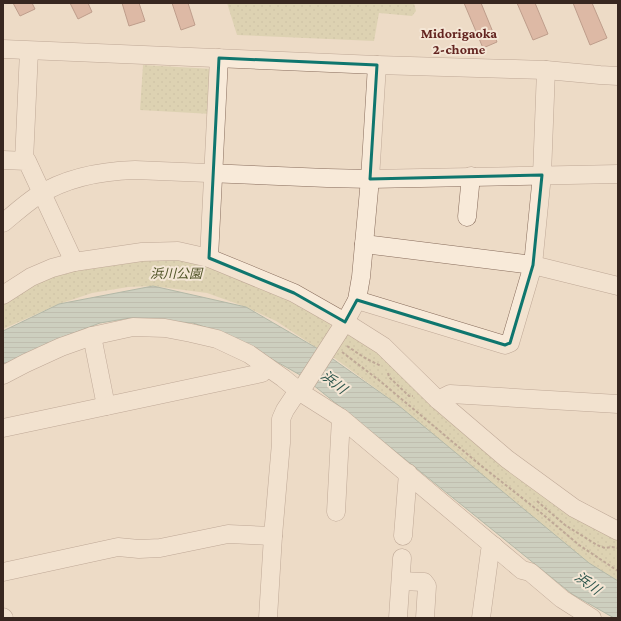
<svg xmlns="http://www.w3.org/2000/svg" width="621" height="621" viewBox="0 0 621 621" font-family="'Crimson Pro','Noto Sans JP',serif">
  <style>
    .grass { fill: url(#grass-dots) }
    .water { fill: url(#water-rules); stroke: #6e8f81 }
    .building { fill: #c9917d; stroke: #865343 }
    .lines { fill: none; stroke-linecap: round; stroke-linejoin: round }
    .minor-casing { stroke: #876c5c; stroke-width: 19 }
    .path { stroke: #876c5c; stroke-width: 2; stroke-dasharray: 3 2; stroke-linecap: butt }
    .minor { stroke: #f8ead9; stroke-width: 18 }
    .marked { fill: none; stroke: #0f766e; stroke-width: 3; stroke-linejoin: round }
    .labels { text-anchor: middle; stroke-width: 4; stroke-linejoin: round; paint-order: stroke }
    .park-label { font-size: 13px; font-style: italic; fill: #505427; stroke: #f4e6d5 }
    .neighbourhood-label { font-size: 14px; font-weight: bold; fill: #632420; stroke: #f4e6d5 }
    .water-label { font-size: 14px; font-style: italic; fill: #2f574e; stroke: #f4e6d5 }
  </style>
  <defs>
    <pattern id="grass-dots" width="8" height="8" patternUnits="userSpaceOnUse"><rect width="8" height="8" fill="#cbc89a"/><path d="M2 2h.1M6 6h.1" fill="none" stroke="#afac84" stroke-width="1.8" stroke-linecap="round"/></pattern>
    <pattern id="water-rules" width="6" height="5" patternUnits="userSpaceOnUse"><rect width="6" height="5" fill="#a7c0b5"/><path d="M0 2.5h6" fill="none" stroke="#899c93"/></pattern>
  </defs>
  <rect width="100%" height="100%" fill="#eddbc6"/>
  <!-- grass -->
  <g class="grass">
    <polygon points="227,3 414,3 416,11 412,16 379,13 374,41 237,35"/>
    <polygon points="143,65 213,69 211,114 140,110"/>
    <polygon points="177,256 209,263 281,294 330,322 331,328 320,350 276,321 246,307 207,293 153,286 128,287 92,293 59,304 3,329 3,301 27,285 76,267"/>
    <polygon points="350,329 618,536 618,581 589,563 398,405 333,357"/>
  </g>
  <!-- water -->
  <polygon class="water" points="153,286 246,307 320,350 398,405 589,563 618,581 618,618 614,618 572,594 302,376 229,335 193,323 130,318 100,323 55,340 3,365 3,331 59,304"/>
  <!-- building -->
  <g class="building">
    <polygon points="13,3 32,3 35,9 20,16"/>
    <polygon points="70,3 88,3 92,12 78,19"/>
    <polygon points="122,3 139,3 145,21 129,26"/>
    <polygon points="172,3 188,3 195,25 181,30"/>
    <polygon points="464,3 481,3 497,42 483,48"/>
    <polygon points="517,3 535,3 548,34 533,40"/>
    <polygon points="573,3 592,3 607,38 590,45"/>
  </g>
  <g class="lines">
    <defs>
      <g id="minor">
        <polyline points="3,49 377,65 546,70 600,75 618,76"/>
        <polyline points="3,160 27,161 74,262"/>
        <polyline points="24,161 29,51"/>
        <polyline points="467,217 471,176"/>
        <path d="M3 223C14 214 25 204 37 196 67 177 101 171 135 170L327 178 370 179 618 174"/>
        <polyline points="364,244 533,265 618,286"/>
        <polyline points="209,258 219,58"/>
        <polyline points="3,295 31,277 52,268 74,262 142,252 178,251 209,258 294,293 345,322 383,346 438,400 507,459 574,508 618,531"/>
        <polyline points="357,300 505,345 510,343 533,265 542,175 546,70"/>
        <polyline points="92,336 106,406"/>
        <polyline points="3,375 26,363 61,347 92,336 133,327 165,328 191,333 217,339 249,354 283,378 300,392 341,418 522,570 530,572 562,599 592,618"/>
        <polyline points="438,400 450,394 618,404"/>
        <polyline points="3,428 262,373 267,367"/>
        <polyline points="336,512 341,418"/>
        <polyline points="403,536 408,473"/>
        <polyline points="3,572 118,547 139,549 160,548 228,534 273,536"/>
        <polyline points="401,581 424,582 427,586 425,618"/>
        <polyline points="3,617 4,618"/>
        <polyline points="268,618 273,536 281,443 281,419 285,410 293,398 300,392 345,322 357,300 361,277 370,179 377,65"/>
        <polyline points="398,618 402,558"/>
        <polyline points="481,618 490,551 494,546"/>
      </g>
    </defs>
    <!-- minor casing -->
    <use href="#minor" class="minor-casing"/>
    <!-- path -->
    <g class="path">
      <polyline points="347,346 365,358 381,366"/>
      <polyline points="342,352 380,381 479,464 540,512 579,545 618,571"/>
      <polyline points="388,373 389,377 409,396 413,396"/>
      <polyline points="537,501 565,525 597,545 605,548 612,547 618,548"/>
    </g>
    <!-- minor -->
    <use href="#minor" class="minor"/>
  </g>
  <!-- marked area -->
  <path d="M0 0H621V621H0ZM219 58 377 65 370 179 542 175 533 265 510 343 505 345 357 300 345 322 294 293 209 258Z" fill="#eddbc6" fill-opacity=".55" fill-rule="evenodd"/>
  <path class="marked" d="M219 58 377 65 370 179 542 175 533 265 510 343 505 345 357 300 345 322 294 293 209 258Z"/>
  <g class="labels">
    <!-- park labels -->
    <g class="park-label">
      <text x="176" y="278">浜川公園</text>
    </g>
    <!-- neighbourhood labels -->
    <g class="neighbourhood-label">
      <text x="459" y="38">Midorigaoka<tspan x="459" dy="16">2-chome</tspan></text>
    </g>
    <!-- water labels -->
    <g class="water-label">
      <text transform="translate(334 382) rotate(38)" y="5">浜川</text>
      <text transform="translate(588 583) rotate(36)" y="5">浜川</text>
    </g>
  </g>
  <!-- border -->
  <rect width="621" height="621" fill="none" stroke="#382720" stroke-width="8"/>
</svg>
